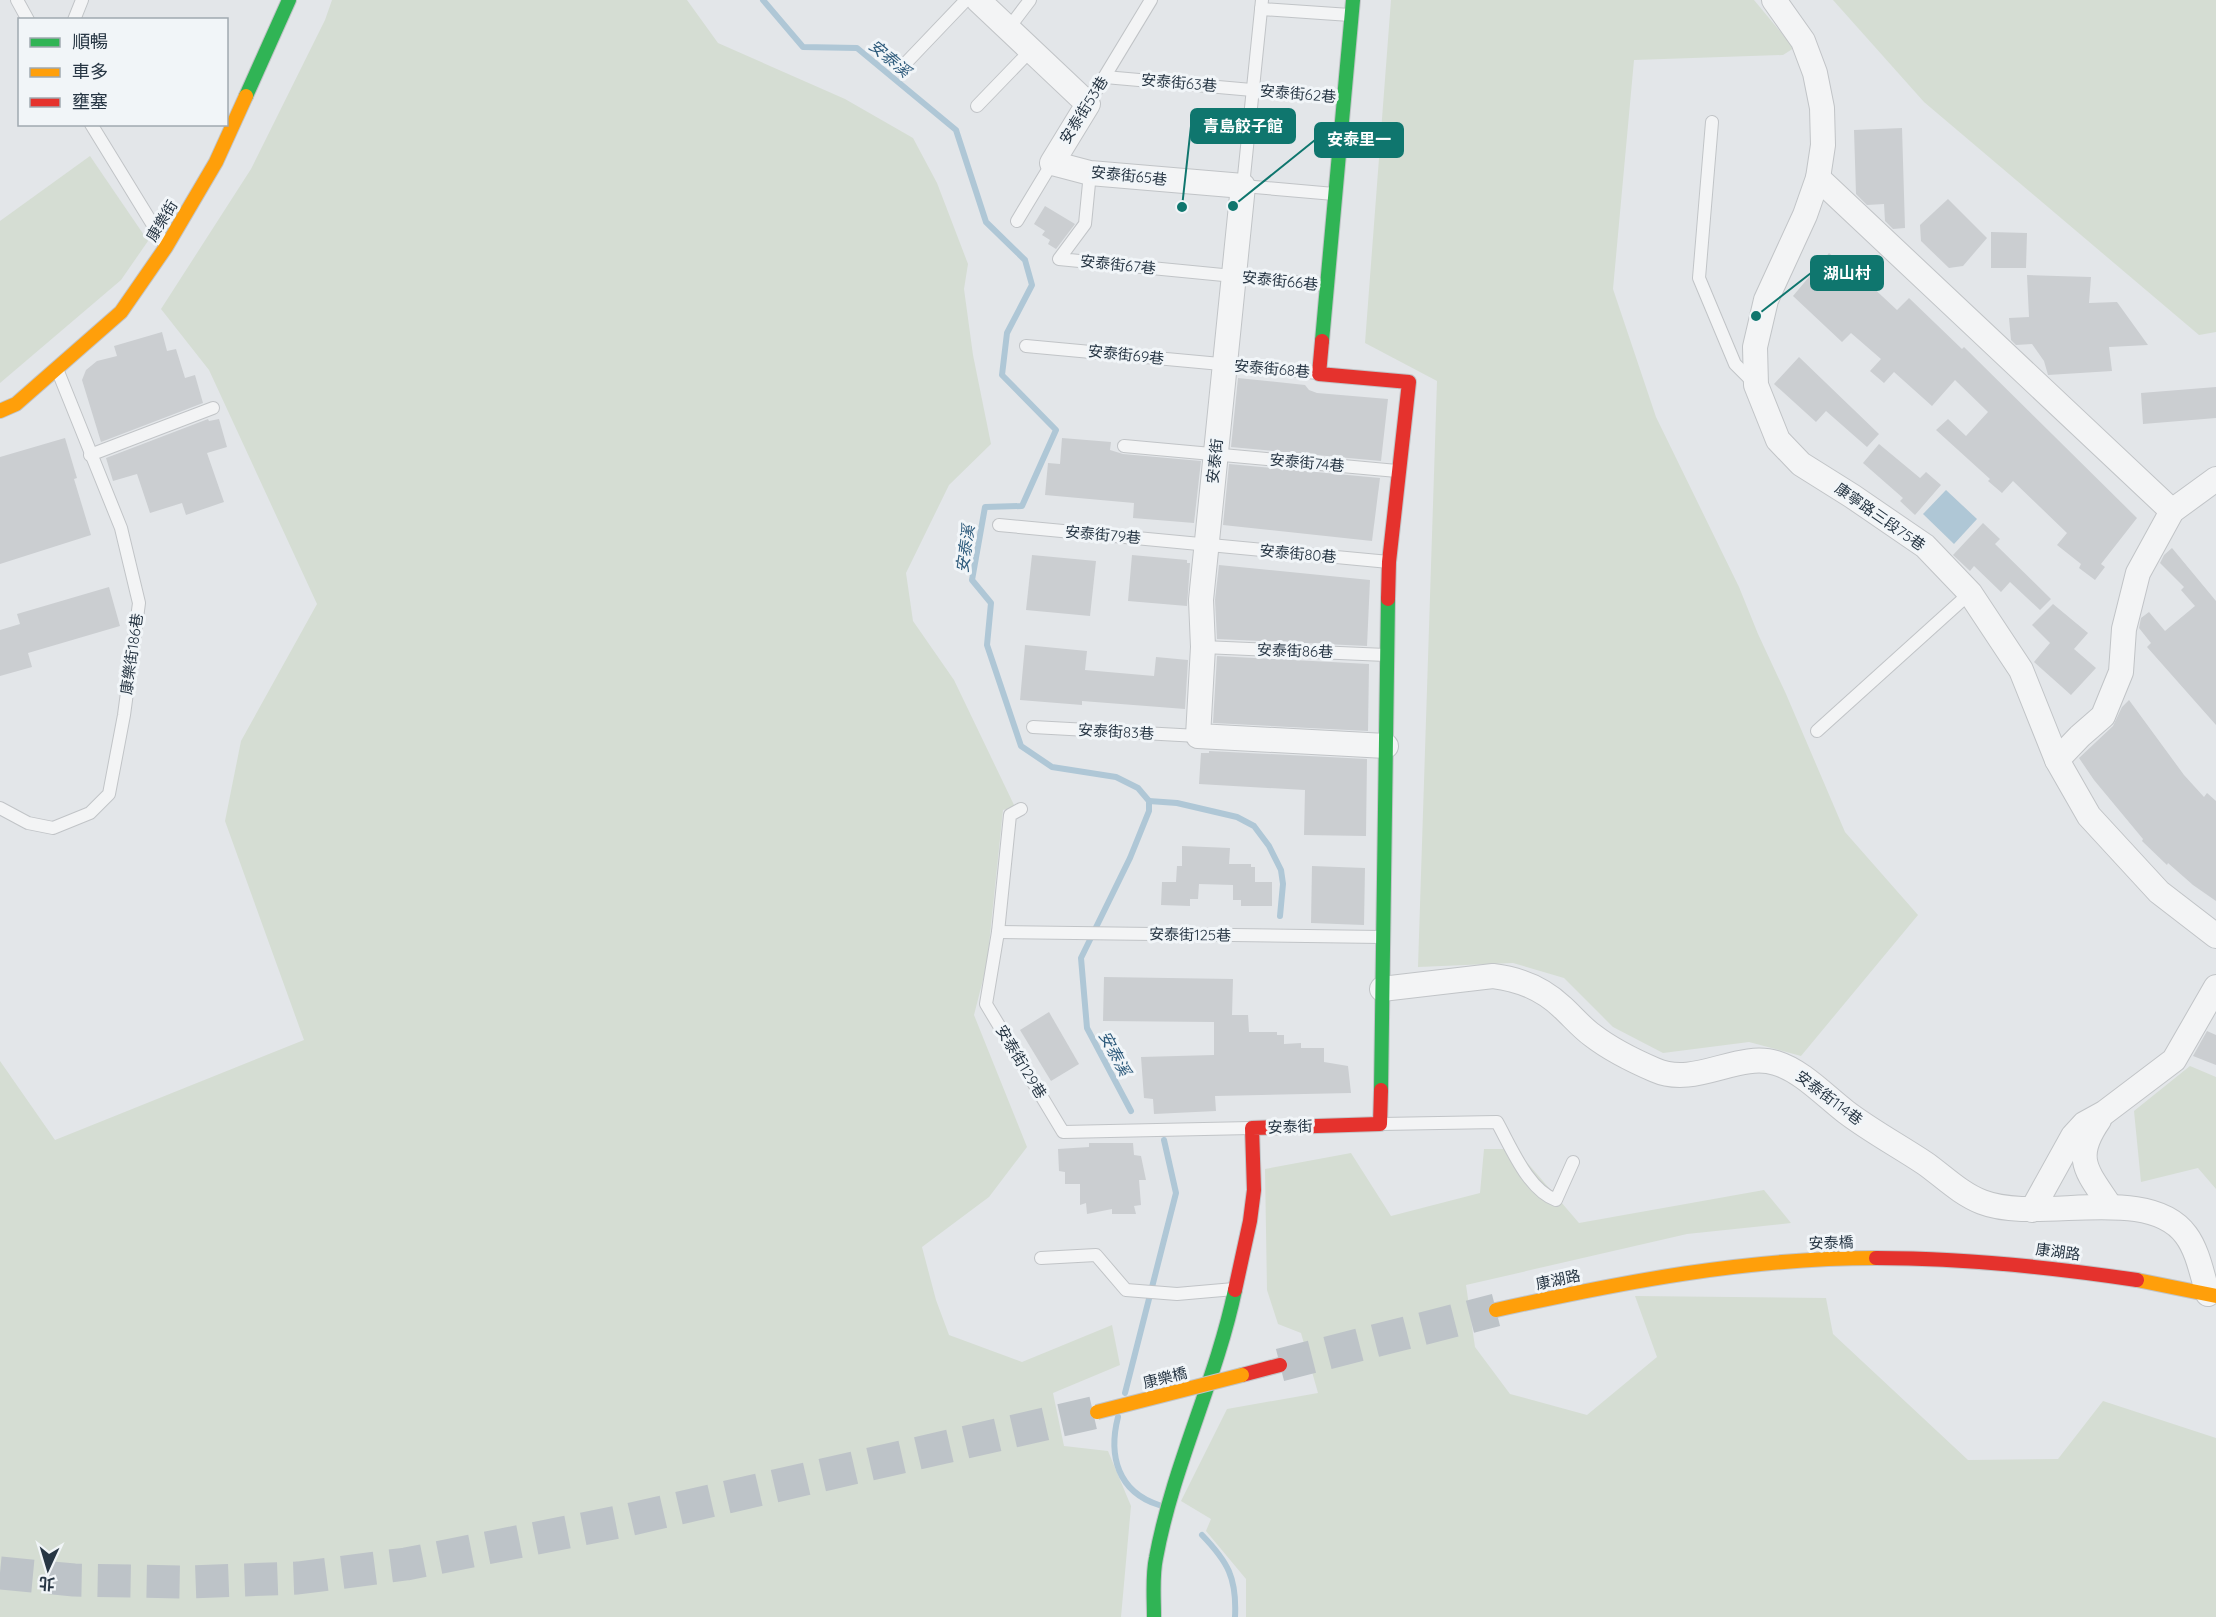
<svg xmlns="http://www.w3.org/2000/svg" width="2216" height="1617" viewBox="0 0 2216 1617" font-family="Quicksand,'Noto Sans TC',sans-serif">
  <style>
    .green { fill: #d5ddd3 }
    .water { fill: #afc7d6 }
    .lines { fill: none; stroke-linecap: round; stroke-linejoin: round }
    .stream { stroke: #afc7d6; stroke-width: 6 }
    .building { fill: #cbced1 }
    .secondary-tunnel { stroke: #bdc3c8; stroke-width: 33; stroke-dasharray: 33 16; stroke-linecap: butt }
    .lane-casing { stroke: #c1c4c7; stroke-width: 14 }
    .street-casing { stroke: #c1c4c7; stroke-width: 26 }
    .fast-casing { stroke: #c1c4c7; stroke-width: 16 }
    .slow-casing { stroke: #c1c4c7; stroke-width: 16 }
    .jam-casing { stroke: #c1c4c7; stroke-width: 16 }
    .lane { stroke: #f3f4f5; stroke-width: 12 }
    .street { stroke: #f3f4f5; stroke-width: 24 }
    .fast { stroke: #30b455; stroke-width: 14 }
    .slow { stroke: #ff9f0a; stroke-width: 14 }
    .jam { stroke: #e5322d; stroke-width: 14 }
    .slow-bridge-casing { stroke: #c1c4c7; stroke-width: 16; stroke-linecap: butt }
    .slow-bridge { stroke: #ff9f0a; stroke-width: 14 }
    .labels { text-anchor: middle; stroke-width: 6; stroke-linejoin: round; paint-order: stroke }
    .street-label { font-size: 15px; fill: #273644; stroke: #f1f5f8 }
    .water-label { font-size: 16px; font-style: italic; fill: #2e5b7c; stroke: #f1f5f8 }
    .leader { fill: none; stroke: #0f766e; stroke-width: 2 }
    .callout-dot { fill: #0f766e; stroke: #f1f5f8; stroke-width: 2 }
    .callout { fill: #0f766e; stroke: #0f766e; stroke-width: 2 }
    .callout-label { font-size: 16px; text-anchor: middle; font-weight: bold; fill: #fff }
  </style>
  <rect width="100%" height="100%" fill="#e3e6e9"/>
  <!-- green -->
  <g class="green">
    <polygon points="332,0 687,0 718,43 845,99 913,138 937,183 968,264 964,289 973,355 991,444 949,485 906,573 913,621 954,680 1015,807 1003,810 987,964 974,1015 1027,1147 989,1197 922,1247 936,1300 949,1335 1022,1362 1112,1325 1120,1365 1053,1393 1064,1446 1108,1451 1131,1506 1121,1617 0,1617 0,1061 55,1140 304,1040 225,821 241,741 317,604 209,370 161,309 251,169 325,20"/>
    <polygon points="1391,0 1754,0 1794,48 1783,55 1634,60 1613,289 1656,417 1739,587 1758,634 1786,694 1845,832 1918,915 1801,1056 1749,1042 1663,1053 1613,1027 1564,978 1513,963 1418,967 1437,381 1365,343"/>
    <polygon points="1833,0 2216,0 2216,332 2199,335 1924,102"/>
    <polygon points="90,156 148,241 121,280 0,383 0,221"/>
    <polygon points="2190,1066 2216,1077 2216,1189 2198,1168 2141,1182 2134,1111"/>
    <polygon points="1484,1149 1519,1149 1524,1159 1579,1223 1764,1190 1791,1223 1687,1234 1466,1285 1475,1347 1510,1394 1587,1415 1657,1357 1635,1296 1826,1298 1833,1334 1968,1460 2058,1459 2103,1401 2216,1438 2216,1617 1246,1617 1246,1579 1206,1531 1211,1519 1181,1501 1227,1409 1318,1393 1301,1333 1278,1324 1267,1290 1265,1169 1351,1153 1391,1216 1480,1193"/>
  </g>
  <!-- water -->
  <polygon class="water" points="1946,490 1977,519 1954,544 1923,514"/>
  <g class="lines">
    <!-- stream -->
    <g class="stream">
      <polyline points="763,0 803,47 857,48 956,130 986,222 1025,260 1032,285 1007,333 1002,375 1056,430 1022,506 985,507 972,580 991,603 987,645 1021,746 1052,767 1116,777 1138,788 1149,801 1149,811 1130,858 1081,958 1087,1028 1131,1111"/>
      <polyline points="1149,801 1177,803 1237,817 1254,826 1269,846 1281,870 1283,884 1280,916"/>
      <polyline points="1125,1393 1176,1193 1164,1140"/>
      <path d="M1118 1417C1108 1456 1118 1492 1159 1505"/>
      <path d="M1202 1535C1228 1562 1237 1578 1235 1617"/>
    </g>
  </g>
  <!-- building -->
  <g class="building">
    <polygon points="1902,128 1905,228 1893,229 1885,221 1884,204 1867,205 1856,194 1854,130"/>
    <polygon points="1948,199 1987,238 1963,266 1949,268 1921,241 1920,225"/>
    <polygon points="1045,206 1075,224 1056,249 1048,244 1050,240 1042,235 1045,231 1034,224"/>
    <polygon points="1991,232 2027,233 2026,268 1991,268"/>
    <polygon points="1829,253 1866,284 1868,283 1897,310 1909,298 1962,349 1964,347 2137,518 2101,564 2105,567 2095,580 2079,568 2081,564 2057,545 2067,533 2013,481 2002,493 1988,481 1990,479 1936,430 1948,419 1966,436 1988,412 1955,380 1932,406 1894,372 1884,383 1870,371 1881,359 1851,333 1842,342 1793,296"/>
    <polygon points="2027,275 2091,277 2089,303 2117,302 2148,345 2109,347 2112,371 2048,375 2044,361 2032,344 2016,345 2011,340 2009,318 2029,317"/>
    <polygon points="162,332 167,351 176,349 185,378 195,375 203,403 101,442 82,380 86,370 97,361 117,356 114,346"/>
    <polygon points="1799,357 1879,434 1867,447 1826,411 1816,422 1774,384"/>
    <polygon points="1238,378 1305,385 1309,390 1317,393 1388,399 1381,461 1231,447"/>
    <polygon points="2216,387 2216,418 2143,424 2141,393"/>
    <polygon points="208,419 209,421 219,419 227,447 207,453 224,502 186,515 182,503 150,513 137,474 113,481 106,458"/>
    <polygon points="65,438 77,478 74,479 91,535 0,564 0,457"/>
    <polygon points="1062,438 1111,442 1110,450 1123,454 1201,461 1194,523 1133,518 1134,503 1045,495 1048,463 1060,464"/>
    <polygon points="1879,444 1920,478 1926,472 1941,485 1915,515 1900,501 1903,498 1863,463"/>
    <polygon points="1229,464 1380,478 1372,541 1223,525"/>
    <polygon points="1983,523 2000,539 1995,544 2051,599 2040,610 2010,582 2001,592 1974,566 1970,571 1953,555"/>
    <polygon points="2172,548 2216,601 2216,725 2147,647 2151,643 2139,628 2141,618 2149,612 2165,631 2195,606 2181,590 2184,587 2160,563 2164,555"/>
    <polygon points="1032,555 1096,561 1090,616 1026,610"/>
    <polygon points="1132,555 1187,560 1187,563 1190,563 1187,606 1128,601"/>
    <polygon points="1219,565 1370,580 1367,646 1217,639 1215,600"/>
    <polygon points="109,587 120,626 28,653 32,667 0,676 0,630 20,624 17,614"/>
    <polygon points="2053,604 2088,633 2074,649 2096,668 2071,695 2034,662 2050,643 2032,625"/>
    <polygon points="1025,645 1087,651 1085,670 1154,676 1156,657 1188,660 1185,709 1082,701 1082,705 1020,700"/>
    <polygon points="1217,656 1369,664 1368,731 1213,723"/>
    <polygon points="2129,700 2184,775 2204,797 2207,793 2216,801 2216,901 2193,885 2168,863 2167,865 2142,841 2143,839 2094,780 2079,758 2113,726 2122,707"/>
    <polygon points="1209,751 1367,759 1366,836 1304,835 1305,790 1199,784 1201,753 1209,753"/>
    <polygon points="1182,846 1230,848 1229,864 1251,864 1251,867 1255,867 1255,882 1272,882 1272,906 1241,906 1241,900 1233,900 1233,885 1199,884 1198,899 1190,899 1190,906 1161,905 1162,882 1176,882 1177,866 1182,866"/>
    <polygon points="1312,866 1365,868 1364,925 1311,923"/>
    <polygon points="1104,977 1233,979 1232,1015 1248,1015 1249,1032 1277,1032 1277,1035 1284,1035 1284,1044 1301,1043 1301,1048 1324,1048 1324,1062 1348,1066 1351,1093 1215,1096 1216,1111 1154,1114 1153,1099 1144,1098 1141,1057 1214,1055 1214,1022 1103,1021"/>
    <polygon points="1049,1012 1079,1064 1051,1081 1020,1030"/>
    <polygon points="2207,1031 2216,1035 2216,1065 2193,1056"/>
    <polygon points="1089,1143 1133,1143 1134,1155 1141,1156 1146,1180 1139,1180 1141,1205 1134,1206 1136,1214 1112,1214 1112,1209 1087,1214 1086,1203 1080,1205 1080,1184 1065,1184 1065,1172 1059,1171 1058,1149 1089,1147"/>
  </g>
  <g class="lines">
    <!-- secondary-tunnel -->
    <g class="secondary-tunnel">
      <polyline points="1280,1365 1496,1310"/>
      <polyline points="0,1573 74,1580 186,1582 298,1578 406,1564 623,1521 1097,1412"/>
    </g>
    <defs>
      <g id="lane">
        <polyline points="17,0 28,20"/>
        <polyline points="1262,0 1243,186 1334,194"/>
        <polyline points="1261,9 1350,15"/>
        <polyline points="74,20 82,0"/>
        <polyline points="1008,29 1030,0"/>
        <polyline points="903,66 966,0"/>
        <polyline points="1105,77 1343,98"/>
        <polyline points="1088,104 1151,0"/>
        <polyline points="977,106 1031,50"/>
        <polyline points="1712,122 1699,278 1735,364 1755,384"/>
        <polyline points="91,124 164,243"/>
        <polyline points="1090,173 1085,224 1059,259 1325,285"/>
        <polyline points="1017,221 1052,163"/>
        <polyline points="1026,346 1318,373"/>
        <polyline points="1124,446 1397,471"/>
        <polyline points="90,455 213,408"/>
        <polyline points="999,525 1389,562"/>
        <polyline points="1203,647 1386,655"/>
        <polyline points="1033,727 1198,736"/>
        <polyline points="1817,731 1970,593"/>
        <polyline points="0,808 28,823 53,828 90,813 109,794 124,715 139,603 121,528 57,369"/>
        <polyline points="1021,809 1010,815 998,932 986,1004 1063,1132 1251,1128"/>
        <polyline points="998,932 1381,937"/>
        <path d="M1381 1124 1497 1122C1511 1147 1528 1190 1556 1200L1573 1162"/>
        <polyline points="1041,1258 1096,1255 1126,1290 1177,1294 1234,1289"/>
      </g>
      <g id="street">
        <polyline points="978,0 1088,104 1052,163 1090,173 1243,186 1201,600 1203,647 1198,736 1386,746"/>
        <polyline points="1774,0 1803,41 1815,73 1822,108 1823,145 1818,178 1805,215 1766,300 1755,347 1756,385 1778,440 1801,464 1852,496 1925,546 1970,593 2021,670 2057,760 2089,816 2159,892 2216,936"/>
        <polyline points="1818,178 2172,511"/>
        <polyline points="2057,760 2080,736 2103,716 2121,672 2124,629 2138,573 2172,511 2216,479"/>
        <path d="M1382 989 1493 976C1519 979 1543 989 1562 1007 1572 1016 1581 1027 1592 1035 1610 1049 1634 1061 1655 1070 1695 1088 1738 1051 1776 1063 1802 1071 1824 1095 1846 1112 1871 1131 1899 1146 1926 1164 1944 1177 1961 1194 1982 1202 2038 1224 2148 1183 2186 1235 2198 1251 2202 1275 2208 1294"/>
        <path d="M2099 1120C2072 1159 2087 1171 2110 1206"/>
        <polyline points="2032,1210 2073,1136 2084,1124 2104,1113 2174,1060 2216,987"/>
      </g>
      <g id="fast">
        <polyline points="246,96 289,0"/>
        <polyline points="1322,341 1353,0"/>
        <polyline points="1381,1090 1388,599"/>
        <path d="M1154 1617C1154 1598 1152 1576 1156 1558 1173 1465 1216 1381 1235 1290"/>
      </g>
      <g id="slow">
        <polyline points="0,411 16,404 121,312 166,247 216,162 246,96"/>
        <polyline points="2137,1280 2216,1296"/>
        <path d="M1496 1310C1622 1282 1747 1258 1876 1258"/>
      </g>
      <g id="jam">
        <polyline points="1322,341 1319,374 1409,382 1389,562 1388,599"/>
        <path d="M1876 1258C1964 1258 2050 1267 2137 1280"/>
        <polyline points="1235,1290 1250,1221 1254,1190 1252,1128 1380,1124 1381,1090"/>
        <polyline points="1242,1375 1280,1365"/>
      </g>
    </defs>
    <!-- lane casing -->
    <use href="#lane" class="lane-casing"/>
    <!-- street casing -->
    <use href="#street" class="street-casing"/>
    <!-- fast casing -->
    <use href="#fast" class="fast-casing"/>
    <!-- slow casing -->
    <use href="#slow" class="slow-casing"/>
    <!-- jam casing -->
    <use href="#jam" class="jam-casing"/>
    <!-- lane -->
    <use href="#lane" class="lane"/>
    <!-- street -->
    <use href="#street" class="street"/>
    <!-- fast -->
    <use href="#fast" class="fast"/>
    <!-- slow -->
    <use href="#slow" class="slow"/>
    <!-- jam -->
    <use href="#jam" class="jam"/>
    <defs>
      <polyline id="slow-bridge" points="1097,1412 1242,1375"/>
    </defs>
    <!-- slow-bridge casing -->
    <use href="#slow-bridge" class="slow-bridge-casing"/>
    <!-- slow-bridge -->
    <use href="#slow-bridge" class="slow-bridge"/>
  </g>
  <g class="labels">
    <!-- street labels -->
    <g class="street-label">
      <text transform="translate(1179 83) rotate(5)" y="5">安泰街63巷</text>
      <text transform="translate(1298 94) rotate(5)" y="5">安泰街62巷</text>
      <text transform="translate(1084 110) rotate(-58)" y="5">安泰街53巷</text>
      <text transform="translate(1129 176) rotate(6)" y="5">安泰街65巷</text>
      <text transform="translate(162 221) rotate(-59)" y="5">康樂街</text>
      <text transform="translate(1118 265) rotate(6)" y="5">安泰街67巷</text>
      <text transform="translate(1280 281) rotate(6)" y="5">安泰街66巷</text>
      <text transform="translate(1126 355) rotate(6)" y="5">安泰街69巷</text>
      <text transform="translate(1272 369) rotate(5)" y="5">安泰街68巷</text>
      <text transform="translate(1215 461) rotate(-84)" y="5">安泰街</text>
      <text transform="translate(1307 463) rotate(5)" y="5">安泰街74巷</text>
      <text transform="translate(1880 517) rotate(35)" y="5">康寧路三段75巷</text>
      <text transform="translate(1103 535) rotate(5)" y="5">安泰街79巷</text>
      <text transform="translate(1298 554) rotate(5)" y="5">安泰街80巷</text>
      <text transform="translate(1295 651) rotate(2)" y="5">安泰街86巷</text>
      <text transform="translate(132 654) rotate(-82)" y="5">康樂街186巷</text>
      <text transform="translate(1116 732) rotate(3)" y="5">安泰街83巷</text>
      <text transform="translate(1190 935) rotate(1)" y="5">安泰街125巷</text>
      <text transform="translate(1021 1062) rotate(59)" y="5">安泰街129巷</text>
      <text transform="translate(1829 1098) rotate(37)" y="5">安泰街114巷</text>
      <text transform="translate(1290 1127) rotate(-2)" y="5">安泰街</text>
      <text transform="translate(1831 1243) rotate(-2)" y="5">安泰橋</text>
      <text transform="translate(2058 1252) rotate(7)" y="5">康湖路</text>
      <text transform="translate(1558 1280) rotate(-12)" y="5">康湖路</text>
      <text transform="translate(1165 1378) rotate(-14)" y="5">康樂橋</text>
    </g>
    <!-- water labels -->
    <g class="water-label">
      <text transform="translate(890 58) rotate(40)" y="6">安泰溪</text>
      <text transform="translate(965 549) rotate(-82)" y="6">安泰溪</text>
      <text transform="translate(1115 1053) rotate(62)" y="6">安泰溪</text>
    </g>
  </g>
  <!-- callouts -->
  <path class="leader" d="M1182 207L1191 126M1233 206L1315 140M1756 316L1811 273"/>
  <g class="callout-dot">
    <circle cx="1182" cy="207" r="6"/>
    <circle cx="1233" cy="206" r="6"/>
    <circle cx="1756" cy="316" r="6"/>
  </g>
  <g class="callout">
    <rect x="1191" y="109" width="104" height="34" rx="6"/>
    <rect x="1315" y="123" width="88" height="34" rx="6"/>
    <rect x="1811" y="256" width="72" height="34" rx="6"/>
  </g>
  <g class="callout-label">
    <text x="1243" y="132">青島餃子館</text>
    <text x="1359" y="145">安泰里一</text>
    <text x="1847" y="279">湖山村</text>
  </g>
  <!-- legend -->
  <rect x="18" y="18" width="210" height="108" fill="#f1f5f8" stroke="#a0a9b0" stroke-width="1.5"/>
  <rect x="30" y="38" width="30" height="9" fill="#30b455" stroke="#a0a9b0" stroke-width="1.5"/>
  <text x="72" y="48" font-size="18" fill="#273644">順暢</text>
  <rect x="30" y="68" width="30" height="9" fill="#ff9f0a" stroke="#a0a9b0" stroke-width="1.5"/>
  <text x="72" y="78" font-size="18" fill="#273644">車多</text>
  <rect x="30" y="98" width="30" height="9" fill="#e5322d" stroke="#a0a9b0" stroke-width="1.5"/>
  <text x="72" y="108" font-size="18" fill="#273644">壅塞</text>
  <!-- north arrow -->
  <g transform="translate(48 1569) rotate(184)" stroke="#f1f5f8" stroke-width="4.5" paint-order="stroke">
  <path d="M0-4.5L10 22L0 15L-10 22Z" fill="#273644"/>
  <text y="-9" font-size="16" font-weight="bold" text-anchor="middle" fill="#273644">北</text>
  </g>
</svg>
